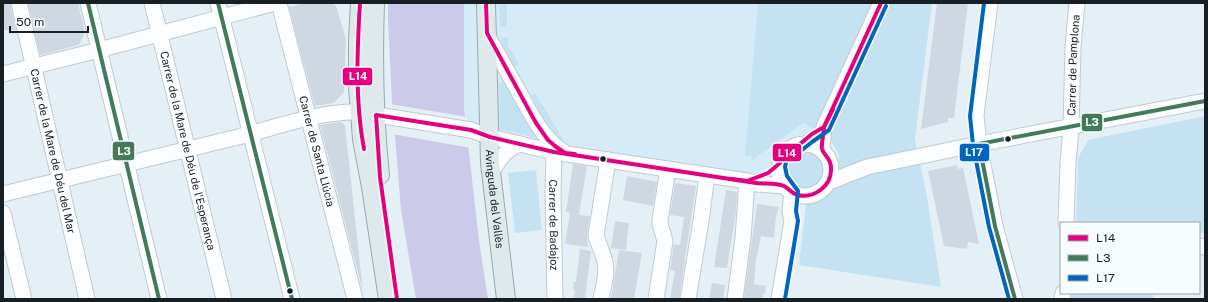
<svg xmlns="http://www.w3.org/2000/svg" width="1208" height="302" viewBox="0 0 1208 302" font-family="'Public Sans',sans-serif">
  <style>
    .built { fill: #d5ebf8 }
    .green { fill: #c5e2f2 }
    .water { fill: #cccae9 }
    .pier { fill: #e5f0f6 }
    .building { fill: #cfd8e2 }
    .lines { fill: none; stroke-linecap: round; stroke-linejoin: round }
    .minor-casing { stroke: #c1cacf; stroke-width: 17 }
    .major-casing { stroke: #95aaae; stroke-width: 20 }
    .minor { stroke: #fbfdfe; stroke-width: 15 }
    .major { stroke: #dee9eb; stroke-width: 18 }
    .bus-1-casing { stroke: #f7fcff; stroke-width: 7 }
    .bus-2-casing { stroke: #f7fcff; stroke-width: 7 }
    .bus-3-casing { stroke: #f7fcff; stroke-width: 7 }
    .bus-1 { stroke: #e5007d; stroke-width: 4 }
    .bus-2 { stroke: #447a5a; stroke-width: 4 }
    .bus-3 { stroke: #0065bd; stroke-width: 4 }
    .bus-dot { fill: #171f24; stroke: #f7fcff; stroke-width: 1.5 }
    .labels { text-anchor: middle; stroke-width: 3.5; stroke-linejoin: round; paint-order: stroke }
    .street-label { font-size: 11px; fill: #171f24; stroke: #f7fcff }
    .line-badge { stroke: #f7fcff; stroke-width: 1.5 }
    .badge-label { font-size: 11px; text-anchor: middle; font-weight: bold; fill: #fff }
  </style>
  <rect width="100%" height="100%" fill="#e5f0f6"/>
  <!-- built -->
  <polygon class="built" points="409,3 882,3 825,149 831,160 833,170 772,180 426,123"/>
  <!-- green -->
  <g class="green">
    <polygon points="499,3 507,3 507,27 500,27"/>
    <polygon points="758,3 932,3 915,139 927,197 941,287 799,265 806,204 838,186 839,155 829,137 803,123 751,161 752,156 745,156"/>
    <polygon points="501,37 508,37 508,45 519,64 512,68 502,47"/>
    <polygon points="507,80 539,137 537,138 500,129 499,83"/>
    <polygon points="535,93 564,141 559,140 551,135 529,96"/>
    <polygon points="1205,116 1205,233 1199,233 1199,223 1076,223 1078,158 1088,140"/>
    <circle cx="806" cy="169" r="21"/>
    <polygon points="536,170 542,230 515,233 508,173"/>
    <rect x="1070" y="293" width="83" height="6"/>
  </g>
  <!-- water -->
  <polygon class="water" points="388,3 464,3 464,108 479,241 488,299 416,299 401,210 392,100 388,20"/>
  <!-- pier -->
  <polygon class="pier" points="390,104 467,117 471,148 392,134"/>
  <!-- building -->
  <g class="building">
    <polygon points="3,3 10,3 16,30 3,30"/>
    <polygon points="28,3 78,3 85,32 79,45 40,55"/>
    <polygon points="306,3 332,3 336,6 346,39 344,92 334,103 315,106 289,7"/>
    <polygon points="937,3 968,3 954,118 948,118 948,122 921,129"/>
    <polygon points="341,122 345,125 363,292 320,125"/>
    <polygon points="573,164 587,166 579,215 590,216 587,234 588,247 565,244 570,213 566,212"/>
    <polygon points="957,165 958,169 963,168 979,244 968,242 967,249 944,246 928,171"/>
    <polygon points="627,176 657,182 653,206 623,200"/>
    <polygon points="675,183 696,186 679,299 670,299 675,271 670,270 674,244 680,245 684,217 670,215"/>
    <polygon points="726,190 737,192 736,212 727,268 714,267"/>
    <polygon points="757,204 779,207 777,215 776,215 774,238 761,236 756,260 754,284 766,286 765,294 763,294 763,299 749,299 744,298"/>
    <polygon points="615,221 629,223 626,250 611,248"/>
    <polygon points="580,249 591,251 585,299 574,298 575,290 573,289 574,281 576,282"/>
    <polygon points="619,250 642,253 634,299 611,299"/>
    <polygon points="712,283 725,285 723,299 709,299"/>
  </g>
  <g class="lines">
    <defs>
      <g id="minor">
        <path id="s1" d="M19 3 87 299"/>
        <polyline points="88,3 159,299"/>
        <path id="s2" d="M152 3 224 299"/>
        <polyline points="218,3 292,299"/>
        <path id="s3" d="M279 3 355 299"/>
        <polyline points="990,3 976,115 979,144 995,226 1015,299"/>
        <path d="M487 35C498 55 509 74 520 94 532 116 543 139 564 152"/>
        <polyline points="3,74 99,50 275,3"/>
        <circle cx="805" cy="170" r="26"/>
        <polyline points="822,149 824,127 881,3"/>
        <path id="s4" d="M554 152 553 193 555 299"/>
        <path d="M491 173C500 159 504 150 520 144"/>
        <polyline points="829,182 867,167 979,144 1205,101"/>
        <path d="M3 194C82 175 160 156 238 137 278 127 318 111 359 112L471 130 490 137 554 152 747 181 757 184 785 186"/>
        <polyline points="3,213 24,299"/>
        <path id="s5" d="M1066 223 1068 164 1071 127 1073 47 1077 3"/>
        <polyline points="1199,246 1205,247"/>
        <path d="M601 299C603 287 608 273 605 262 603 252 598 244 596 235L608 160"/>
        <polyline points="656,299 665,241 660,224 660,220 668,169"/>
        <polyline points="688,299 701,221 707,175"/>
        <polyline points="735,299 743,238 747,181"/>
        <polyline points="779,299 792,221 790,211 792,192"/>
        <polyline points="1062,299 1063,293"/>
      </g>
      <g id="major">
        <polyline points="360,3 358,41 358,87 362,139 371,187 388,299"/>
        <path d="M375 3C373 60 374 118 380 175"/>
        <path id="s6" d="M486 3 490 163 506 299"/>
      </g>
    </defs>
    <!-- minor casing -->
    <use href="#minor" class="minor-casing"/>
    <!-- major casing -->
    <use href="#major" class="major-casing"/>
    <!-- minor -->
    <use href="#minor" class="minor"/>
    <!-- major -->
    <use href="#major" class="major"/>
    <defs>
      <g id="bus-1">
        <path d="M360 3C357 52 355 101 364 149"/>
        <polyline points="486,3 487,33 536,123 548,140 555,146 565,153 575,154"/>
        <polyline points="732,179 747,181 768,173 780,163 782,158 790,149 800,144 812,134 824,127 833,109"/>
        <path d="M397 299 380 177 376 115 471 130 490 137 554 152 756 183C765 184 776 183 784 186 789 189 792 193 797 195 814 199 832 186 831 168 831 158 824 156 822 149 821 145 824 132 824 127L881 3"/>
      </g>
      <g id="bus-2">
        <polyline points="88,3 159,299"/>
        <polyline points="218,3 292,299"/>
        <polyline points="979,144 1205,101"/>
        <polyline points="979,144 995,226 1015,299"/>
      </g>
      <g id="bus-3">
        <polyline points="984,3 970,116 973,145 989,227 1009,299"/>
        <polyline points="785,299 798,221 796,211 798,191 787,176 785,167 786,162 792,155 802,150 812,142 829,130 886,6"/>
      </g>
    </defs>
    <!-- bus-1 casing -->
    <use href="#bus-1" class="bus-1-casing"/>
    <!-- bus-2 casing -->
    <use href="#bus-2" class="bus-2-casing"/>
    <!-- bus-3 casing -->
    <use href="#bus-3" class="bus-3-casing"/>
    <!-- bus-1 -->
    <use href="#bus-1" class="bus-1"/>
    <!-- bus-2 -->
    <use href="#bus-2" class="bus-2"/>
    <!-- bus-3 -->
    <use href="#bus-3" class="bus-3"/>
  </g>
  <!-- markers -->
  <g class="bus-dot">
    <circle cx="1008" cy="139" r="3.5"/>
    <circle cx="603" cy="159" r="3.5"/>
    <circle cx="290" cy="291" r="3.5"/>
  </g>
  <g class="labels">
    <!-- street labels -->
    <g class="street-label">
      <text dy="4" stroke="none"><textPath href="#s5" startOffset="158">Carrer de Pamplona</textPath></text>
      <text dy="4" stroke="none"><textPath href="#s1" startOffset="152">Carrer de la Mare de Déu del Mar</textPath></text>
      <text dy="4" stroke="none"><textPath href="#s2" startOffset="152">Carrer de la Mare de Déu de l'Esperança</textPath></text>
      <text dy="4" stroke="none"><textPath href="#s3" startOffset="153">Carrer de Santa Llúcia</textPath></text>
      <text dy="4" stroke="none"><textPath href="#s6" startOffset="196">Avinguda del Vallès</textPath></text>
      <text dy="4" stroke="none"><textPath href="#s4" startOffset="73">Carrer de Badajoz</textPath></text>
    </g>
  </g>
  <g class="line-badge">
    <rect x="342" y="67" width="31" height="19" rx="4" fill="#e5007d"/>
    <rect x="1081" y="113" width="22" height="19" rx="4" fill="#447a5a"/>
    <rect x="112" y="141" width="23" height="20" rx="4" fill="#447a5a"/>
    <rect x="959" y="143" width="31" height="19" rx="4" fill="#0065bd"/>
    <rect x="772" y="143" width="30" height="19" rx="4" fill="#e5007d"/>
  </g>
  <g class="badge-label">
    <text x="358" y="80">L14</text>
    <text x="1092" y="126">L3</text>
    <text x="124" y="155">L3</text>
    <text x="974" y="156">L17</text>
    <text x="787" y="157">L14</text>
  </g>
  <!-- border -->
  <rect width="1208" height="302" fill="none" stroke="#171f24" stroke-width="8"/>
  <!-- legend -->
  <rect x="1060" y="222" width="140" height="72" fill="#f7fcff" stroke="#9da4a7"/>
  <rect x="1068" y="235" width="20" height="6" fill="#e5007d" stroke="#9da4a7"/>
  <text x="1096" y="242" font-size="12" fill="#171f24">L14</text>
  <rect x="1068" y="255" width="20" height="6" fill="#447a5a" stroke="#9da4a7"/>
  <text x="1096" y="262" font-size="12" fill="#171f24">L3</text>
  <rect x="1068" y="275" width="20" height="6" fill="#0065bd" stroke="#9da4a7"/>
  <text x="1096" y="282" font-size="12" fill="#171f24">L17</text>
  <!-- scale -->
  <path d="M10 26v6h78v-6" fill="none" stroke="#171f24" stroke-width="2"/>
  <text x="16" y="26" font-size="12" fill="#171f24" stroke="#f7fcff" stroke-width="3" paint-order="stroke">50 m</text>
</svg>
